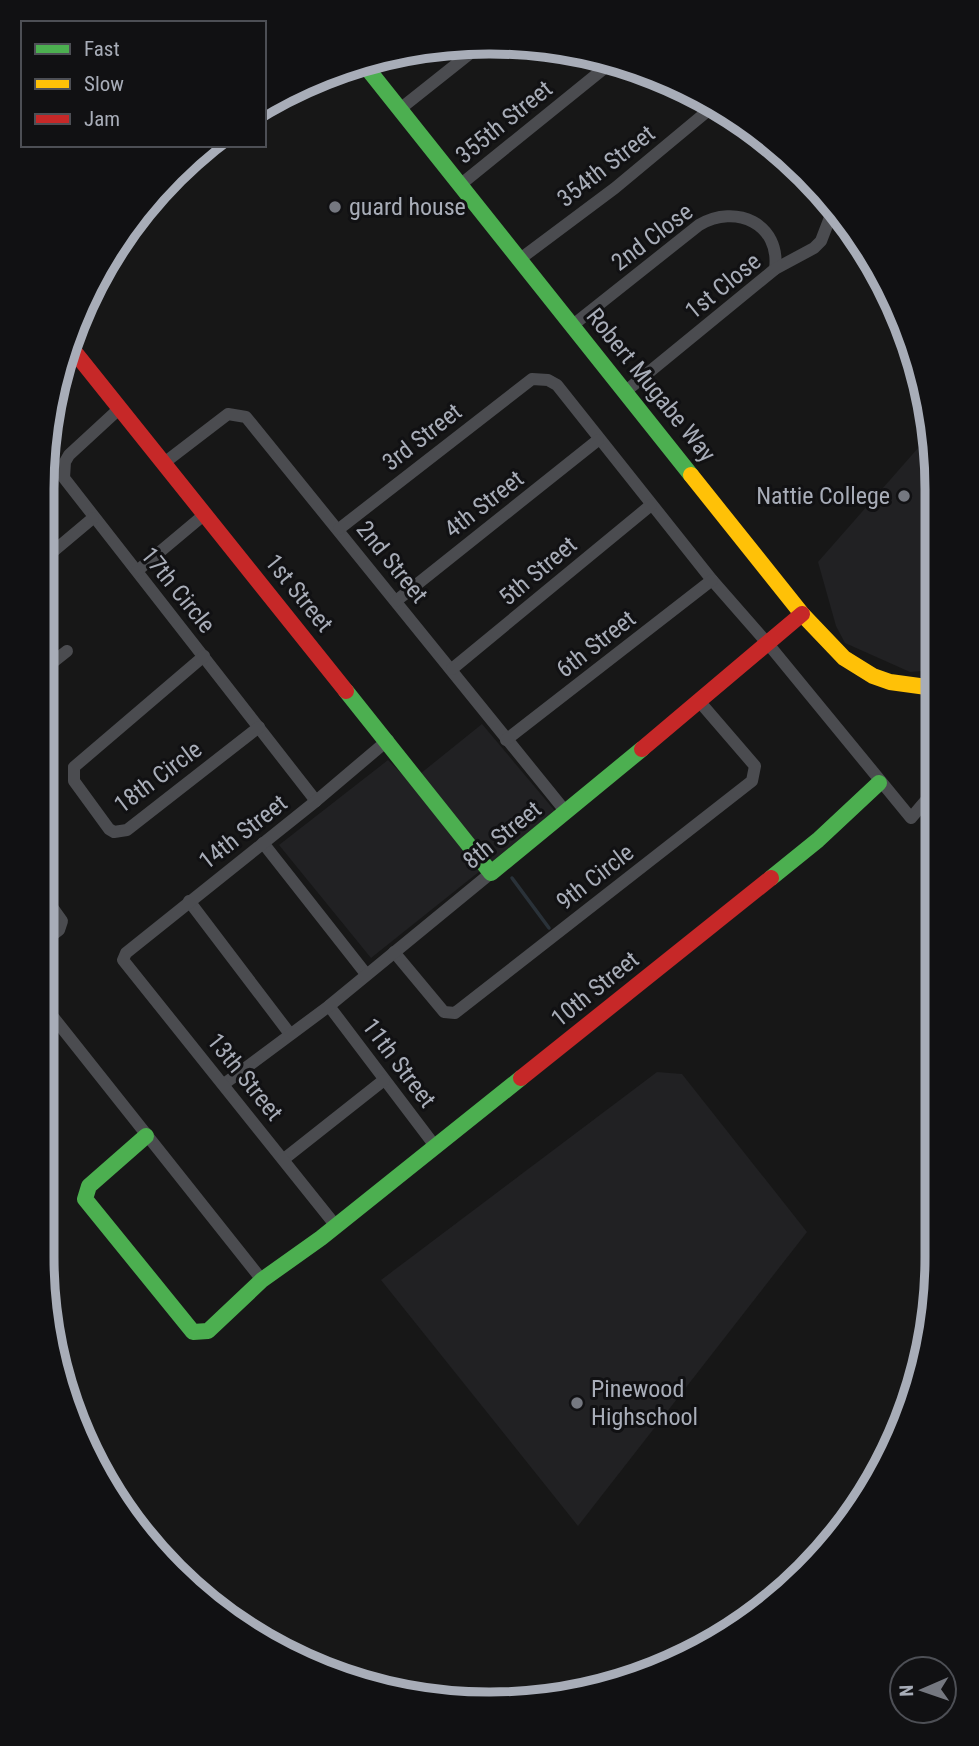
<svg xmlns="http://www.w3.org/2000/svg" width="979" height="1746" viewBox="0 0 979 1746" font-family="'Roboto Condensed',sans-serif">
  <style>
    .built { fill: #212123 }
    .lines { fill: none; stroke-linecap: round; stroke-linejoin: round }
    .stream { stroke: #2a3239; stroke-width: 3.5 }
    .street { stroke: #4b4c50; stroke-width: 12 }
    .fast { stroke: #4caf50; stroke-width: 16 }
    .slow { stroke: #ffc107; stroke-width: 16 }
    .jam { stroke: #c62828; stroke-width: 16 }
    .poi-dot { fill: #757880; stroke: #111113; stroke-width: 2.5 }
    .labels { text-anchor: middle; stroke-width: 6; stroke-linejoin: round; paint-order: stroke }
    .street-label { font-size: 24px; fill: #a8adb8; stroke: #111113 }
    .poi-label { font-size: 24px; fill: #a8adb8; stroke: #111113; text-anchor: start }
    .rim { fill: none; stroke: #a8adb8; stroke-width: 9 }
  </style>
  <rect width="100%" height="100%" fill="#171717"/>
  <!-- built -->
  <g class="built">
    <polygon points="933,431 934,670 910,672 845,643 836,626 818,562"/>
    <polygon points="482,724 555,811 371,958 279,845 388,760 410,782"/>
    <polygon points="657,1072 682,1074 807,1232 578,1526 381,1280"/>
  </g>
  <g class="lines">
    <!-- stream -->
    <polyline class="stream" points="512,878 549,928"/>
    <!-- street -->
    <g class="street">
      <polyline points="400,109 473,51"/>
      <polyline points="460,185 607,66"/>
      <polyline points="520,259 615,188 716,104"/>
      <path d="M573 325 699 225C736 203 781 224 775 269"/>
      <polyline points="626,391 775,269 814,248 821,241 834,207"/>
      <polyline points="120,408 69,455 65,462 64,478 316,801"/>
      <polyline points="164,463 228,414 246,417 566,812"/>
      <polyline points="339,529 532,379 548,380 557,385 712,580 769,645 911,818 934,791"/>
      <polyline points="43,560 93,518"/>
      <polyline points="137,571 205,514"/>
      <polyline points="396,601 598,440"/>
      <polyline points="204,656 74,767 74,781 109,829 114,832 127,830 259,727"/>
      <polyline points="452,669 651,505"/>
      <polyline points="43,670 67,651"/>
      <polyline points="506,740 712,580"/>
      <polyline points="263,843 366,974"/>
      <polyline points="189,901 290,1034"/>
      <polyline points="42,943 59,930 62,921 42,893"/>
      <polyline points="394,952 444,1012 455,1013 752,781 755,766 699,701"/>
      <polyline points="42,1003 262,1280"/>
      <polyline points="329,1006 435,1146"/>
      <polyline points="224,1084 329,1006 491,873"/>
      <polyline points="284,1159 384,1080"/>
      <polyline points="336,1226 123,960 126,953 316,801 388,740"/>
    </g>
    <!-- fast -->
    <g class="fast">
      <polyline points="363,63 691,475"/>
      <polyline points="346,691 491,873 642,749"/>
      <polyline points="771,878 818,840 879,783"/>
      <polyline points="146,1136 89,1186 85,1199 193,1332 208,1331 262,1280 321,1238 521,1078"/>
    </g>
    <!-- slow -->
    <polyline class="slow" points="691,475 802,614 844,658 873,676 890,682 934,688"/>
    <!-- jam -->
    <g class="jam">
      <polyline points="69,345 346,691"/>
      <polyline points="642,749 802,614"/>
      <polyline points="521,1078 771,878"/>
    </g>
  </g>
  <!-- markers -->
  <g class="poi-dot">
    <circle cx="335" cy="207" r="7"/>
    <circle cx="904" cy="496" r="7"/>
    <circle cx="577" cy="1403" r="7"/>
  </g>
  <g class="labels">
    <!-- street labels -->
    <g class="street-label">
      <text transform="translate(504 122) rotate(-39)" y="8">355th Street</text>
      <text transform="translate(606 166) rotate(-38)" y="8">354th Street</text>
      <text transform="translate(652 237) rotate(-37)" y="8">2nd Close</text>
      <text transform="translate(723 286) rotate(-39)" y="8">1st Close</text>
      <text transform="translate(651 385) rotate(51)" y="8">Robert Mugabe Way</text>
      <text transform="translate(422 437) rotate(-38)" y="8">3rd Street</text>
      <text transform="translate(484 504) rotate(-38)" y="8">4th Street</text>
      <text transform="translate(392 562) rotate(51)" y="8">2nd Street</text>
      <text transform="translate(538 571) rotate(-40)" y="8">5th Street</text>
      <text transform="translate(178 590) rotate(51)" y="8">17th Circle</text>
      <text transform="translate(299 593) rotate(51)" y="8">1st Street</text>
      <text transform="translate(596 644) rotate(-38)" y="8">6th Street</text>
      <text transform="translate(158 777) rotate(-37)" y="8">18th Circle</text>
      <text transform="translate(243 832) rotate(-38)" y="8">14th Street</text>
      <text transform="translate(502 835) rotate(-39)" y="8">8th Street</text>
      <text transform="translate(595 877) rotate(-38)" y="8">9th Circle</text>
      <text transform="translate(595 989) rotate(-39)" y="8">10th Street</text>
      <text transform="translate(399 1063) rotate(53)" y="8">11th Street</text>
      <text transform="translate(245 1077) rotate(51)" y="8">13th Street</text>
    </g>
    <!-- poi labels -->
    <g class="poi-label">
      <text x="349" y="215">guard house</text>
      <text x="890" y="504" text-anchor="end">Nattie College</text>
      <text x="591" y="1397">Pinewood<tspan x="591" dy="28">Highschool</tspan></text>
    </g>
  </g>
  <!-- crop -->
  <path d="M0 0H979V1746H0ZM489 54H490A435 435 0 0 1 925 489V1257A435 435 0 0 1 490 1692H489A435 435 0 0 1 54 1257V489A435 435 0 0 1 489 54Z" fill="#111113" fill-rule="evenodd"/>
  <path class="rim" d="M489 54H490A435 435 0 0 1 925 489V1257A435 435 0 0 1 490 1692H489A435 435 0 0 1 54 1257V489A435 435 0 0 1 489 54Z"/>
  <!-- legend -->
  <rect x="21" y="21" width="245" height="126" fill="#111113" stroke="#4d4f55" stroke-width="2"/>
  <rect x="35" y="44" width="35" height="10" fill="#4caf50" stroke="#4d4f55" stroke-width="2"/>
  <text x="84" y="56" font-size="21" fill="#a8adb8">Fast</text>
  <rect x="35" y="79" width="35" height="10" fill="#ffc107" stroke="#4d4f55" stroke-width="2"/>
  <text x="84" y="91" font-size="21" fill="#a8adb8">Slow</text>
  <rect x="35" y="114" width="35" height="10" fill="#c62828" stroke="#4d4f55" stroke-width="2"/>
  <text x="84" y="126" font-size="21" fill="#a8adb8">Jam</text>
  <!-- north arrow -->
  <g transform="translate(923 1690) rotate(268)"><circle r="33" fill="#111113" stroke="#4d4f55" stroke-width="2"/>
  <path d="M0-5L12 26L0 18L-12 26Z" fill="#757880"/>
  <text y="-10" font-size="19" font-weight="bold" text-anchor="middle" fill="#a8adb8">N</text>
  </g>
</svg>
